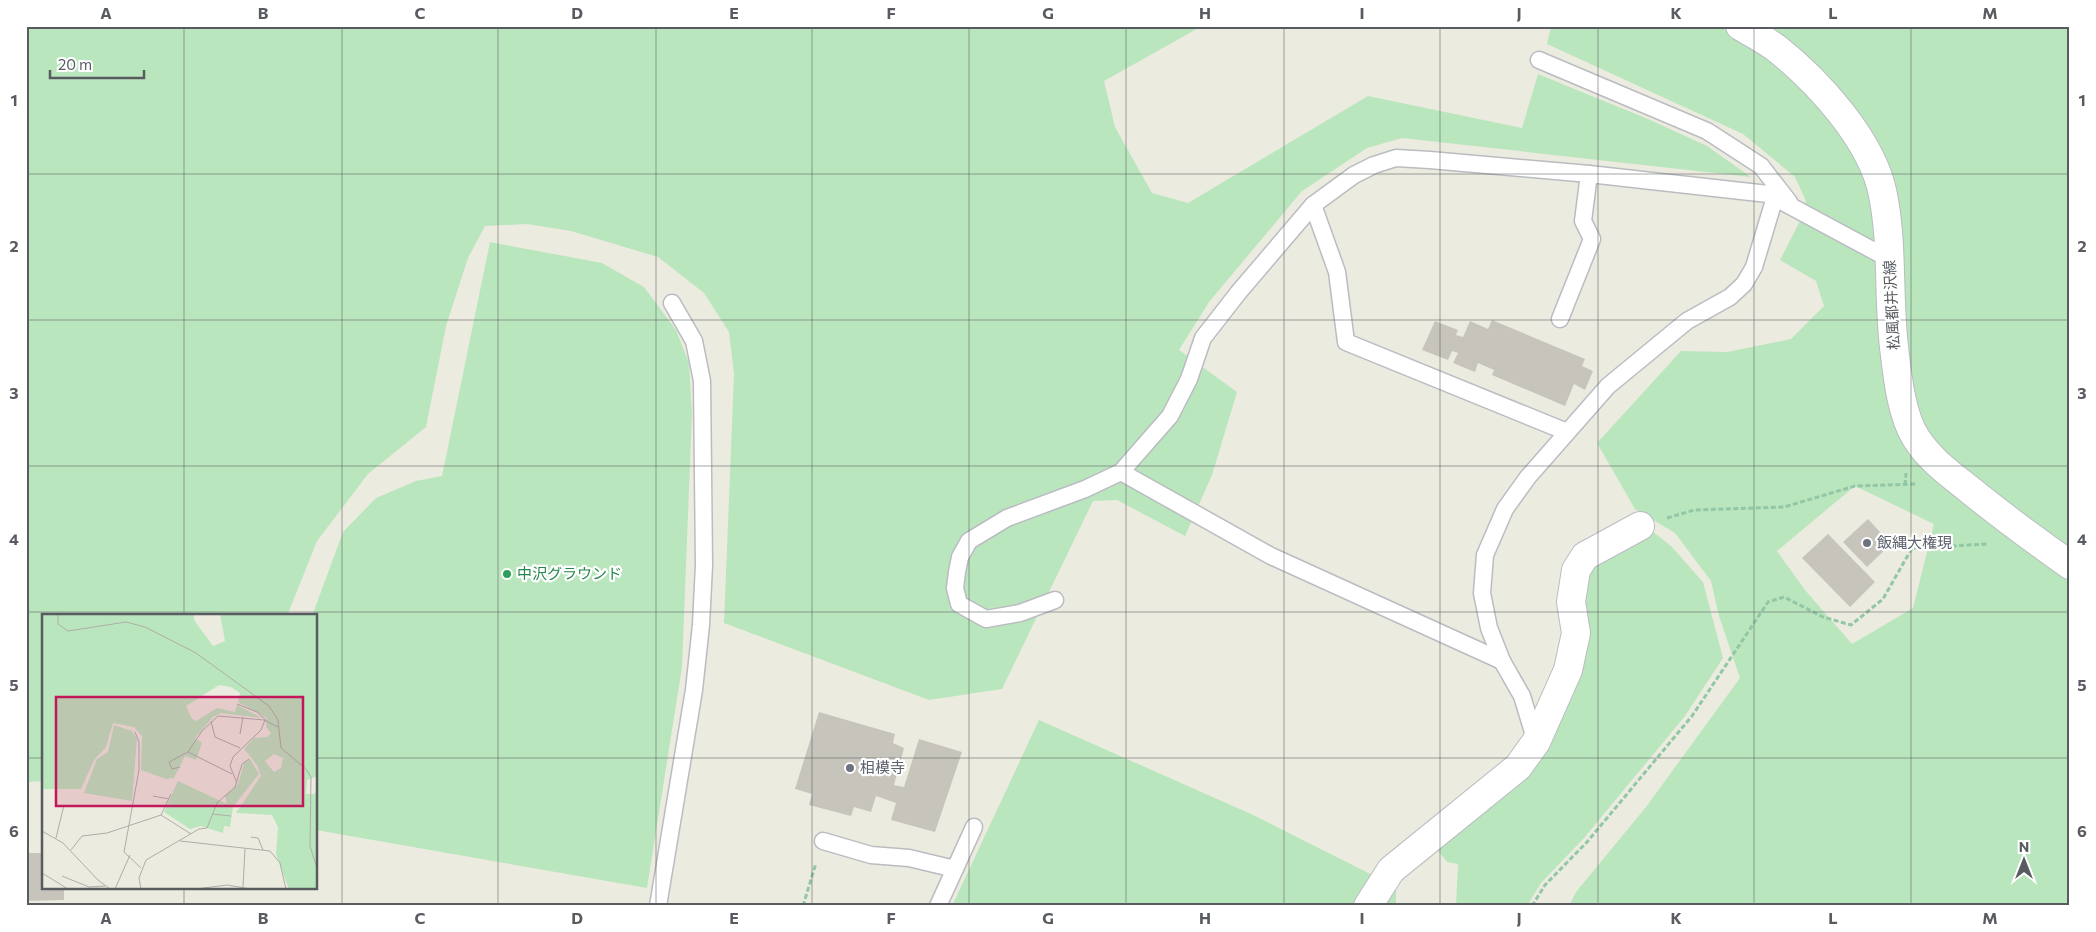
<svg xmlns="http://www.w3.org/2000/svg" width="2096" height="932" viewBox="0 0 2096 932" font-family="Commissioner,'Noto Sans JP',sans-serif">
  <style>
    .green { fill: #bae6bd; fill-rule: evenodd }
    .building { fill: #c7c4bc }
    .lines { fill: none; stroke-linecap: round; stroke-linejoin: round }
    .service-casing { stroke: #babcc2; stroke-width: 19 }
    .minor-casing { stroke: #babcc2; stroke-width: 30 }
    .tertiary-casing { stroke: #babcc2; stroke-width: 30 }
    .path { stroke: #92c7a6; stroke-width: 3; stroke-dasharray: 5 2.5; stroke-linecap: butt }
    .service { stroke: #fff; stroke-width: 16 }
    .minor { stroke: #fff; stroke-width: 28 }
    .tertiary { stroke: #fff; stroke-width: 28 }
    .grid { fill: none; stroke: #585c61; stroke-width: 1; stroke-opacity: 0.55 }
    .worship-dot { fill: #6b7280; stroke: #fff; stroke-width: 2 }
    .leisure-dot { fill: #2e9e5b; stroke: #fff; stroke-width: 2 }
    .labels { text-anchor: middle; stroke-width: 4.5; stroke-linejoin: round; paint-order: stroke }
    .street-label { font-size: 15px; fill: #585c61; stroke: #fff }
    .worship-label { font-size: 15px; fill: #5b616d; stroke: #fff; text-anchor: start }
    .leisure-label { font-size: 15px; fill: #27864d; stroke: #fff; text-anchor: start }
    .inset-road { fill: none; stroke: #adaea9; stroke-width: 1 }
    .view { fill: #c2185b; fill-opacity: 0.15; stroke: #c2185b; stroke-width: 2.5 }
    .inset-edge { fill: none; stroke: #585c61; stroke-width: 2.5 }
    .neatline { fill: none; stroke: #585c61; stroke-width: 2 }
    .grid-label { font-size: 16px; text-anchor: middle; font-weight: bold; fill: #585c61 }
  </style>
  <rect width="100%" height="100%" fill="#ecebdf"/>
  <!-- green -->
  <g class="green">
    <polygon points="26,26 1202,26 1104,81 1115,127 1152,193 1188,203 1368,96 1522,128 1538,74 1648,119 1707,146 1751,177 1402,138 1367,148 1302,191 1209,302 1179,350 1237,392 1212,475 1185,536 1117,500 1093,501 1002,689 929,700 724,623 734,374 729,332 704,293 658,257 571,231 527,224 485,226 468,258 446,326 426,427 368,474 317,541 287,616 44,616 44,781 26,782"/>
    <path d="M1551 26H2070V906H1569L1576 892 1646 807 1740 678 1719 616 1711 581 1675 533 1635 509 1597 443 1681 351 1727 352 1791 339 1824 306 1816 281 1780 260 1800 221 1806 201 1795 177 1743 134 1547 44ZM1855 486 1934 524 1913 608 1852 644 1805 590 1777 551Z"/>
    <polygon points="490,242 602,263 644,287 676,330 689,363 692,413 682,667 647,888 316,830 316,616 312,616 343,532 376,498 416,481 442,476"/>
    <polygon points="1652,531 1671,546 1703,582 1723,658 1685,716 1584,838 1541,883 1527,906 1456,906 1458,864 1447,862 1436,848 1524,775 1582,602 1593,563"/>
    <polygon points="1039,720 1251,814 1396,887 1396,906 952,906"/>
  </g>
  <!-- building -->
  <g class="building">
    <polygon points="1492,320 1585,359 1582,366 1593,371 1585,390 1574,384 1565,406 1492,375 1494,370 1478,363 1475,372 1453,363 1458,353 1452,351 1448,360 1422,350 1435,321 1458,330 1456,335 1463,337 1470,321 1488,329"/>
    <polygon points="1868,519 1891,544 1867,567 1843,542"/>
    <polygon points="1828,534 1875,582 1850,607 1802,558"/>
    <polygon points="819,712 895,734 893,743 904,748 894,785 904,787 919,739 962,752 935,832 891,820 896,803 876,796 871,812 854,807 851,816 809,805 812,794 795,789"/>
    <polygon points="26,853 44,853 44,888 64,888 64,900 26,901"/>
  </g>
  <g class="lines">
    <defs>
      <g id="service">
        <polyline points="1539,60 1707,131 1761,166 1789,202"/>
        <polyline points="1313,205 1337,272 1346,342 1567,432"/>
        <polyline points="1560,319 1592,239 1583,221 1589,174"/>
        <polyline points="1121,472 1271,556 1502,661"/>
        <polyline points="1055,600 1020,613 986,619 959,604 955,588 957,572 960,557 969,541 1007,518 1085,489 1121,472 1170,416 1189,379 1203,338 1238,293 1313,205 1354,175 1374,165 1396,158 1430,160 1589,174 1768,194 1889,259"/>
        <polyline points="1536,742 1522,696 1502,661 1489,628 1482,593 1485,555 1505,509 1528,477 1608,386 1687,321 1730,297 1744,284 1754,267 1775,197"/>
        <polyline points="823,841 871,855 909,858 955,869"/>
        <polyline points="658,906 694,690 701,625 704,565 702,381 694,341 672,303"/>
        <polyline points="938,906 974,827"/>
      </g>
      <polyline id="minor" points="1368,906 1391,870 1518,767 1536,742 1568,670 1576,633 1571,602 1576,570 1585,556 1640,526"/>
      <path id="tertiary" d="M1740 26C1752 33 1765 40 1776 48 1818 81 1873 141 1883 195 1893 245 1888 297 1894 347 1897 373 1901 415 1916 438 1930 460 1950 474 1970 490 2002 516 2036 541 2070 565"/>
    </defs>
    <!-- service casing -->
    <use href="#service" class="service-casing"/>
    <!-- minor casing -->
    <use href="#minor" class="minor-casing"/>
    <!-- tertiary casing -->
    <use href="#tertiary" class="tertiary-casing"/>
    <!-- path -->
    <g class="path">
      <polyline points="1905,485 1906,473"/>
      <polyline points="1667,518 1694,510 1784,507 1855,486 1916,484"/>
      <polyline points="803,906 816,863"/>
      <polyline points="1532,906 1545,885 1587,842 1692,716 1768,602 1784,597 1823,617 1851,625 1883,599 1912,548 1988,544"/>
    </g>
    <!-- service -->
    <use href="#service" class="service"/>
    <!-- minor -->
    <use href="#minor" class="minor"/>
    <!-- tertiary -->
    <use href="#tertiary" class="tertiary"/>
  </g>
  <!-- grid -->
  <path class="grid" d="M184 26V616M342 26V906M498 26V906M656 26V906M812 26V906M969 26V906M1126 26V906M1284 26V906M1440 26V906M1598 26V906M1754 26V906M1911 26V906M26 174H2070M26 320H2070M26 466H2070M26 612H2070M26 758H44M316 758H2070M184 888V906"/>
  <!-- markers -->
  <g class="worship-dot">
    <circle cx="1867" cy="543" r="5"/>
    <circle cx="850" cy="768" r="5"/>
  </g>
  <circle class="leisure-dot" cx="507" cy="574" r="5"/>
  <g class="labels">
    <!-- street labels -->
    <g class="street-label">
      <text transform="translate(1892 305) rotate(-93)" y="5">松風都井沢線</text>
    </g>
    <!-- worship labels -->
    <g class="worship-label">
      <text x="1877" y="548">飯縄大権現</text>
      <text x="860" y="773">相模寺</text>
    </g>
    <!-- leisure labels -->
    <g class="leisure-label">
      <text x="517" y="579">中沢グラウンド</text>
    </g>
  </g>
  <!-- overview -->
  <g transform="translate(42 614)">
    <rect width="275" height="275" fill="#ecebdf"/>
    <path d="M0 0H152V6L171 32 183 27 178 0H275V162L265 166 264 180H273L275 173V275H247L234 241 236 213 230 201 194 199 219 162 215 151 202 135 212 124 225 123 229 119 224 113 225 104 196 88 198 79 189 73 177 71 144 92 150 105 154 107 175 94 193 98 195 91 220 104 179 99 171 103 153 124 160 129 154 146 143 142 132 164 124 165 99 156 100 122 92 113 71 109 64 133 52 146 39 175H0ZM232 140 241 144 239 154 232 158 223 147ZM72 111 90 117 95 125 90 187 42 179 55 145 66 138ZM208 145 217 160 191 193 188 213 182 212 181 219 159 212 148 215 122 198 136 167 185 190 183 182 196 170 202 149Z" fill="#bae6bd" fill-rule="evenodd"/>
    <path class="inset-road" d="M16 0V10L26 17 84 8 103 13 154 39 227 92 236 106 239 134 264 155 269 163 268 232 275 254M195 90 215 98 225 107M169 107 173 123 198 134M93 118 97 128V156L82 238 99 254M198 120 201 103M146 138 190 160M138 153 130 155 127 148 146 138 160 117 176 102 222 106 236 113M195 169 188 152 191 143 219 116 223 106M111 182 127 185M170 200 189 202M119 201 129 180M0 217 21 229 56 266 68 275M209 223 216 224 221 236M14 224 22 191M138 227 228 237 238 249 244 275M29 236 40 222 65 219 119 201 149 220M0 259 26 275M20 262 47 273 63 272M201 273 203 235M73 275 88 241M99 275 97 264 104 246 157 215 165 214 175 189 193 173 200 150 207 145M154 275 185 271 209 275"/>
    <path class="view" d="M14 83H261V192H14Z"/>
    <rect width="275" height="275" class="inset-edge"/>
  </g>
  <!-- border -->
  <rect width="2096" height="932" fill="none" stroke="#ffffff" stroke-width="55"/>
  <!-- north arrow -->
  <g transform="translate(2024 860)" stroke="#ffffff" stroke-width="4" paint-order="stroke">
  <path d="M0-4L9 19L0 12L-9 19Z" fill="#585c61"/>
  <text y="-8" font-size="14" font-weight="bold" text-anchor="middle" fill="#585c61">N</text>
  </g>
  <!-- scale -->
  <path d="M50 70v8h94v-8" fill="none" stroke="#585c61" stroke-width="2.5"/>
  <text x="58" y="70" font-size="15" fill="#585c61" stroke="#ffffff" stroke-width="4" paint-order="stroke">20 m</text>
  <rect x="28" y="28" width="2040" height="876" class="neatline"/>
  <g class="grid-label">
    <text x="106" y="19">A</text>
    <text x="263" y="19">B</text>
    <text x="420" y="19">C</text>
    <text x="577" y="19">D</text>
    <text x="734" y="19">E</text>
    <text x="891" y="19">F</text>
    <text x="1048" y="19">G</text>
    <text x="1205" y="19">H</text>
    <text x="1362" y="19">I</text>
    <text x="1519" y="19">J</text>
    <text x="1676" y="19">K</text>
    <text x="1833" y="19">L</text>
    <text x="1990" y="19">M</text>
    <text x="14" y="106">1</text>
    <text x="2082" y="106">1</text>
    <text x="14" y="252">2</text>
    <text x="2082" y="252">2</text>
    <text x="14" y="399">3</text>
    <text x="2082" y="399">3</text>
    <text x="14" y="545">4</text>
    <text x="2082" y="545">4</text>
    <text x="14" y="691">5</text>
    <text x="2082" y="691">5</text>
    <text x="14" y="837">6</text>
    <text x="2082" y="837">6</text>
    <text x="106" y="924">A</text>
    <text x="263" y="924">B</text>
    <text x="420" y="924">C</text>
    <text x="577" y="924">D</text>
    <text x="734" y="924">E</text>
    <text x="891" y="924">F</text>
    <text x="1048" y="924">G</text>
    <text x="1205" y="924">H</text>
    <text x="1362" y="924">I</text>
    <text x="1519" y="924">J</text>
    <text x="1676" y="924">K</text>
    <text x="1833" y="924">L</text>
    <text x="1990" y="924">M</text>
  </g>
</svg>
